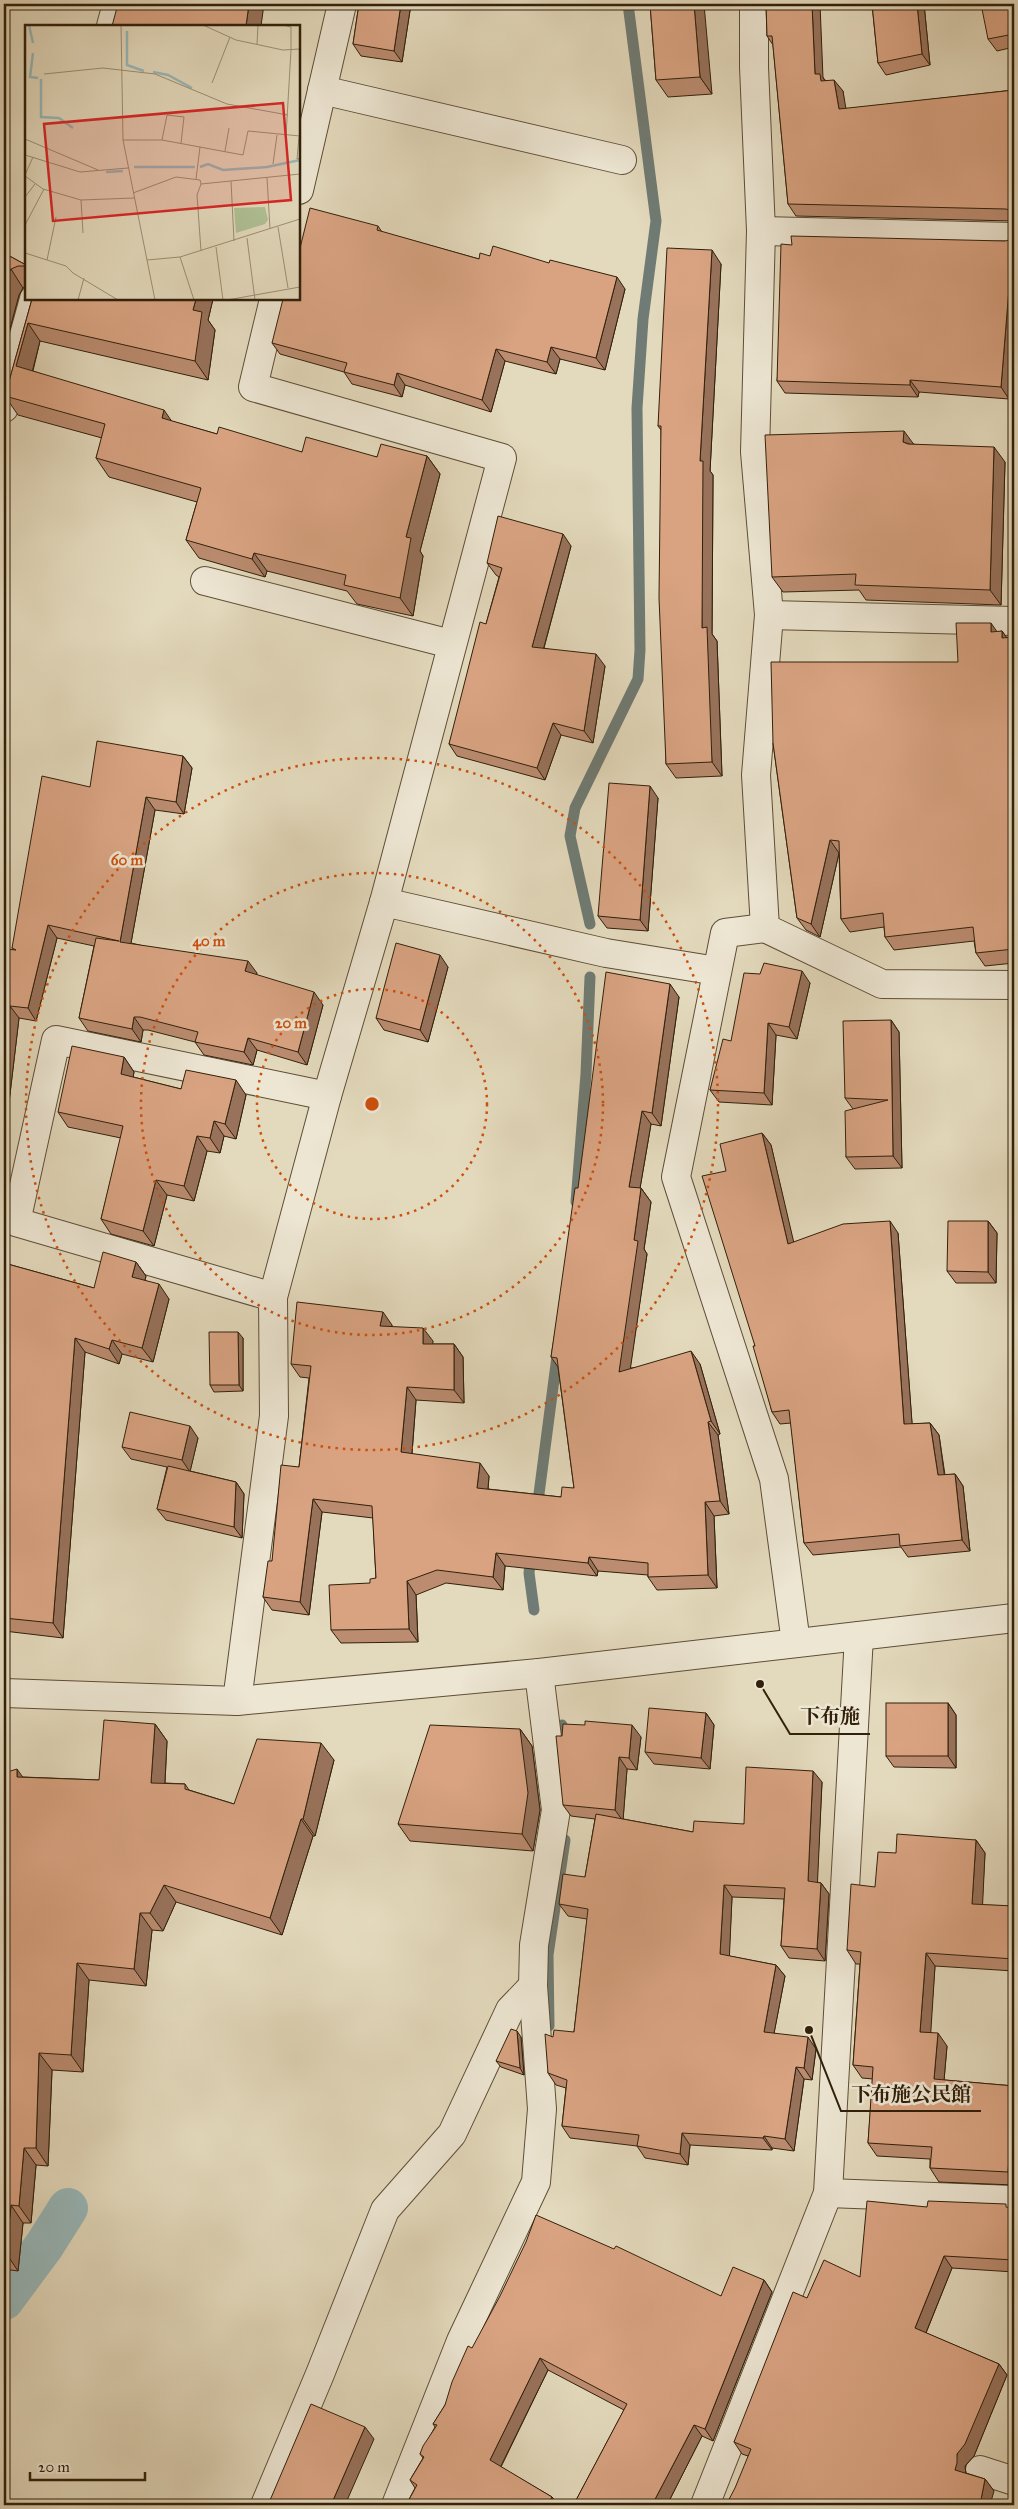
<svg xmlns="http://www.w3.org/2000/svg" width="1018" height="2509" viewBox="0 0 1018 2509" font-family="'IM FELL Great Primer','Noto Serif JP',serif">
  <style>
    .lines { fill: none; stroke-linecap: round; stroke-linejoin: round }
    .stream { stroke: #6f7b74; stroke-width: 11 }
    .canal { stroke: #98b8ba; stroke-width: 40 }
    .minor-casing { stroke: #5e4e37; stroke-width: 30 }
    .minor { stroke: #ede6d3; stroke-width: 28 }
    .wall { fill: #bb8c70; stroke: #31200b }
    .shaded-wall { fill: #98725b; stroke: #31200b }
    .building { fill: #d9a382; stroke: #31200b }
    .ring { fill: none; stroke: #cd500c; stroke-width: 2.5; stroke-dasharray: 2.5 5 }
    .inset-river { fill: none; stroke: #98b8ba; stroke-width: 2.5 }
    .inset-road { fill: none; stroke: #9c8f75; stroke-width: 1 }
    .view { fill: #d62828; fill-opacity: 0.15; stroke: #d62828; stroke-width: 2.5 }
    .inset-edge { fill: none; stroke: #31200b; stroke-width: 2.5 }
    .centre { fill: #cd500c; stroke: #ede6d3; stroke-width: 2.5 }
    .ring-label { font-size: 15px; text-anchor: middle; font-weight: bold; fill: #cd500c; stroke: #ede6d3; stroke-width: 5; stroke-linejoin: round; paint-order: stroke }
    .leader { fill: none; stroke: #31200b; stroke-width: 2 }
    .callout-dot { fill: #31200b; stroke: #ede6d3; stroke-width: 2 }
    .callout-label { font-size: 20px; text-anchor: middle; font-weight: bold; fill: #31200b; stroke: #ede6d3; stroke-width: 5; stroke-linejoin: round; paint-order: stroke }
  </style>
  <rect width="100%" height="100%" fill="#e3d9bc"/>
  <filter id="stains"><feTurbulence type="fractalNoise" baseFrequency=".004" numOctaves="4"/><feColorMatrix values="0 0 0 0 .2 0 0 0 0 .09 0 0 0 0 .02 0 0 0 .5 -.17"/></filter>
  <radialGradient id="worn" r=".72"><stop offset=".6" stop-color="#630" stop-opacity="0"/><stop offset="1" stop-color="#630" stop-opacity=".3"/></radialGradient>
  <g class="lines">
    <!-- stream -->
    <g class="stream">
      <polyline points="590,924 570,836 575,808 638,679 640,650 637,408 643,319 656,221 628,4"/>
      <polyline points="576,1202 586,1074 590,977"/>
      <polyline points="537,1509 558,1349"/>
      <polyline points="531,1555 529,1573 534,1610"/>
      <polyline points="562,1725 563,1749"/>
      <polyline points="549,2026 548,1955 565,1840"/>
    </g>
    <!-- canal -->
    <polyline class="canal" points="4,2300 44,2246 68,2208"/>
    <defs>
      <g id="minor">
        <polyline points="754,4 754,67 761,231 755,452 769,615 756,775 765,928 882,984 1014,985"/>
        <polyline points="111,26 117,4"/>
        <polyline points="322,90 622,160"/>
        <polyline points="299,190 342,4"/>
        <polyline points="761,231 1014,237"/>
        <polyline points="4,408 34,299"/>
        <polyline points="205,581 451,644"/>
        <polyline points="769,615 1014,621"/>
        <polyline points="384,902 606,953 717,971"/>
        <polyline points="765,928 725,933 676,1177 774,1479 796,1643"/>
        <polyline points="273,1297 16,1222 56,1040 327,1096"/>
        <polyline points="4,1693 237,1701 539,1673 1014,1618"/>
        <polyline points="237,1701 274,1416 273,1297 327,1096 384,902 502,458 253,387 274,299"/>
        <polyline points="828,2193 1014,2200"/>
        <polyline points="980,2470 1014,2481"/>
        <polyline points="265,2505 320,2374 385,2210 452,2134 510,2010 533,1986"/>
        <polyline points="396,2505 461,2341 536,2182 542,2109 533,1986 534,1945 556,1810 539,1673"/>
        <polyline points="705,2505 828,2193 859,1636"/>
      </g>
    </defs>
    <!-- minor casing -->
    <use href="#minor" class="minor-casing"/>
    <!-- minor -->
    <use href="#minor" class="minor"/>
  </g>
  <!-- wall -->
  <g class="wall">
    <polygon points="359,4 411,4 402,62 361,56 353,44"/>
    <polygon points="557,4 582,4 582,6"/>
    <polygon points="650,4 712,94 668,97 656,80"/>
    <polygon points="766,4 825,80 843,91 845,109 1014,90 1014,221 796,216 788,204 773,45 767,36"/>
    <polygon points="872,4 924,4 930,65 886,75 878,63"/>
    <polygon points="1014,4 1014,47 997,51 988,39"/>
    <polygon points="378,226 382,232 479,259 490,256 625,289 605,370 560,359 556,374 505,361 491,412 405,385 402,397 352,384 344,372 280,354 272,343"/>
    <polygon points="1005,241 1009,399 919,392 918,397 785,393 777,381 792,245"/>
    <polygon points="4,253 26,265 26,286 23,288 19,295 4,351"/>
    <polygon points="721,264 710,471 713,475 712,634 717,641 722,776 676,778 666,764 661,430 658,426"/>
    <polygon points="32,299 213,299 208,320 215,330 208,380 40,341 33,371 171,421 217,434 302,452 377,457 427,456 440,474 420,551 423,556 413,616 357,604 347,591 267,571 265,577 199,558 186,540 197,502 109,477 96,458 102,438 18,415 5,396"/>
    <polygon points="913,444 1005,462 1001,605 866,600 859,590 783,592 772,577"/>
    <polygon points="571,546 544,648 605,666 593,743 561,735 545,780 457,756 449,744 486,624 499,577 496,575 487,563"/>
    <polygon points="1002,631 1007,638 1014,637 1014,963 985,966 976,953 974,941 894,950 885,937 884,927 850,932 841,919 839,853 820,937 806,930 797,918 773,743 958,662 997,632"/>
    <polygon points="183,756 192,768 184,814 155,810 131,943 257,973 256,975 323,1005 307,1065 257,1050 253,1065 204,1055 195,1042 148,1030 143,1030 141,1042 88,1031 79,1018 94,946 57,938 36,1021 19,1018 5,1136 7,1138 4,1152 13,950 12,948 90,787"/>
    <polygon points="658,798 648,931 607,928 598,916"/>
    <polygon points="448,967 428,1042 384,1030 376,1018"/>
    <polygon points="810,983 797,1039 776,1035 772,1105 719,1102 710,1090 731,1041"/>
    <polygon points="679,997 661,1126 651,1124 640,1188 641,1188 651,1202 644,1249 647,1254 630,1368 700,1364 720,1434 718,1435 729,1514 714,1516 717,1588 657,1590 648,1577 648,1575 598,1571 597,1576 505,1566 503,1590 446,1583 416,1595 418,1642 341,1643 331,1630 370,1583 376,1578 373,1518 322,1512 309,1615 272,1610 263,1597 272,1561 299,1467 309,1378 300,1377 291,1364 392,1325 392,1327 433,1341 432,1344 454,1344 463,1357 464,1403 416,1400 412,1454 489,1476 488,1489 561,1497 574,1488 558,1367 551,1357 578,1188"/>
    <polygon points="891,1020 899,1032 902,1168 855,1169 846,1157 853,1109 845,1098"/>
    <polygon points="124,1057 134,1072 133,1077 181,1089 246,1095 236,1139 224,1136 220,1153 207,1151 194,1201 167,1195 154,1246 111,1234 101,1219 121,1138 68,1127 58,1112"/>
    <polygon points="762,1133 771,1145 793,1242 898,1233 912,1424 930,1423 939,1435 945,1475 955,1474 963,1486 970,1551 908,1557 901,1547 813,1555 804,1543 791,1423 780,1424 772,1412 755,1346 726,1171"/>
    <polygon points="988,1221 997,1233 996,1283 956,1283 947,1271"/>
    <polygon points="136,1262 146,1276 145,1280 169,1299 153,1362 122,1354 119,1364 85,1352 63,1638 4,1631 4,1263 94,1288"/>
    <polygon points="243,1338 243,1391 214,1392 210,1385"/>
    <polygon points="198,1438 190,1471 236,1482 244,1494 242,1538 166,1520 157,1509 167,1467 131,1459 122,1447"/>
    <polygon points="948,1703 956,1715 956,1768 894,1767 886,1756"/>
    <polygon points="706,1713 714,1725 710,1769 654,1764 645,1752"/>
    <polygon points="155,1724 167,1741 165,1783 185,1784 189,1790 234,1804 334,1760 315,1836 313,1836 282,1935 176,1902 163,1931 152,1930 146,1986 89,1980 83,2072 52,2070 48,2166 36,2165 31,2223 23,2223 18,2271 4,2269 4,1773 23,1777 99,1780"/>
    <polygon points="520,1729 532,1746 540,1810 533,1851 410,1841 398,1824"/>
    <polygon points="641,1737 637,1770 627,1769 623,1819 693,1832 744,1824 822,1782 817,1882 821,1883 829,1894 825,1961 789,1958 781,1946 784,1899 732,1897 729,1956 776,1965 785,1976 774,2033 816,2049 812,2080 804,2079 794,2151 772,2148 772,2150 690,2145 688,2165 645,2158 637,2146 570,2138 562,2126 566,2088 556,2085 548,2073 553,2037 574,2032 587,1919 568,1916 559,1904 585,1877 595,1819 571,1816 563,1805"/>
    <polygon points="976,1840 985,1853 982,1905 1014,1906 1014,1971 935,1966 930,2032 947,2046 944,2080 1014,2086 1014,2185 939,2182 930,2168 930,2159 877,2156 868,2143 873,2079 862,2078 853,2065 860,1964 856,1964 847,1950 875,1887 896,1853"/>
    <polygon points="521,2037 524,2075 501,2067 496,2061"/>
    <polygon points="927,2207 1014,2208 1014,2272 952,2268 926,2333 999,2364 1007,2375 974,2456 965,2466 966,2473 985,2479 994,2491 748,2456 742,2454 734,2442 807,2298 860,2277"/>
    <polygon points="764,2280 772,2292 713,2441 702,2436 667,2505 576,2505 574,2504 624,2410 548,2370 501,2467 552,2497 558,2505 406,2505 415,2488 410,2480 423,2458 420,2454 435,2427 433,2424 445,2405 472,2348 721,2296"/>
  </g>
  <!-- shaded-wall -->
  <g class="shaded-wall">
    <polygon points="249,4 264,4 261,26 246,26"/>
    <polygon points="401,4 411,4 402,62 394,51"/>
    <polygon points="694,4 704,4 712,94 700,77"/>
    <polygon points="812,4 820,4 823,78 829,86 829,93 815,74"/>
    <polygon points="917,4 924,4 930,65 922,54"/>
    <polygon points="834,80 843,91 848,121 839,109"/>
    <polygon points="1013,239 1014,240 1014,339 1009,399 1001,387"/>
    <polygon points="712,250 721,264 710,471 713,475 712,634 717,641 722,776 712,762 702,628 700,461"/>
    <polygon points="11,269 23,288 19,295 4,351 4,285 6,277"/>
    <polygon points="617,277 625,289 605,370 596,358"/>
    <polygon points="196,299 213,299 208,320 215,330 208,380 195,361 193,310"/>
    <polygon points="28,323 40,341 29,384 16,366"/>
    <polygon points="551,347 560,359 556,374 547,362"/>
    <polygon points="496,349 505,361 491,412 482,400"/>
    <polygon points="397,373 405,385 402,397 394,385"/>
    <polygon points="910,380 919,392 918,397 910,385"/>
    <polygon points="164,410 177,429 162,418"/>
    <polygon points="904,431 915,446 903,442"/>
    <polygon points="994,447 1005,462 1001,605 990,590"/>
    <polygon points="427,456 440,474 420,551 423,556 413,616 400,598 406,537"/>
    <polygon points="563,534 571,546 541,658 532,647"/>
    <polygon points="254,553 267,571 265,577 252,559"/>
    <polygon points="991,623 1000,636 991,632"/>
    <polygon points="1002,631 1011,644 1002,638"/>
    <polygon points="596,654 605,666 593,743 584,731"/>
    <polygon points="553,723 561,735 545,780 537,768"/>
    <polygon points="183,756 192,768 184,814 176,802"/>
    <polygon points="650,786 658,798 648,931 640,920"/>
    <polygon points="146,797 155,810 129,954 120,942"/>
    <polygon points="830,840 839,853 820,937 811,924"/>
    <polygon points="48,925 57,938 36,1021 28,1008"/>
    <polygon points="440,955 448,967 428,1042 420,1030"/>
    <polygon points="248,961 257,973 254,984 245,971"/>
    <polygon points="802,971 810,983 797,1039 789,1027"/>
    <polygon points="670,984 679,997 661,1126 652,1113"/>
    <polygon points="314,992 323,1005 307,1065 298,1052"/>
    <polygon points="10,1006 19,1018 5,1136 7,1138 4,1152 4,1062"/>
    <polygon points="134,1017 143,1030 141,1042 132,1029"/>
    <polygon points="891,1020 899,1032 902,1168 893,1156"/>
    <polygon points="768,1023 776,1035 772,1105 764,1093"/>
    <polygon points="248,1038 257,1050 253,1065 244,1052"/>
    <polygon points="124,1057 134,1072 131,1089 121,1074"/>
    <polygon points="236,1080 246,1095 236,1139 225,1124"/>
    <polygon points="642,1111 651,1124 638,1200 629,1187"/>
    <polygon points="214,1121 224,1136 220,1153 210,1138"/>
    <polygon points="762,1133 771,1145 797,1256 788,1244"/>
    <polygon points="197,1136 207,1151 194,1201 184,1186"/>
    <polygon points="4,1169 6,1172 4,1182"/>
    <polygon points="156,1180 167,1195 154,1246 143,1231"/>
    <polygon points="641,1188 651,1202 644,1249 647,1254 628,1385 619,1372 634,1240"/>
    <polygon points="890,1221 898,1233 913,1436 904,1424"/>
    <polygon points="988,1221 997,1233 996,1283 988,1272"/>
    <polygon points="136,1262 146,1276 142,1291 132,1277"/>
    <polygon points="159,1284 169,1299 153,1362 142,1348"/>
    <polygon points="383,1312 392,1325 389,1340 380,1326"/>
    <polygon points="423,1328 433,1341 432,1357 423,1344"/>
    <polygon points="238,1332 243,1338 243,1391 239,1385"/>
    <polygon points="75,1338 85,1352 63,1638 53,1623"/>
    <polygon points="112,1340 122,1354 119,1364 109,1349"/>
    <polygon points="454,1344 463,1357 464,1403 454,1390"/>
    <polygon points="691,1351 700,1364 720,1434 711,1421"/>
    <polygon points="407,1387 416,1400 411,1465 401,1452"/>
    <polygon points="708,1422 718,1435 729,1514 720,1501"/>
    <polygon points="930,1423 939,1435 946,1487 938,1475"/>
    <polygon points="190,1426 198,1438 190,1472 182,1460"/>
    <polygon points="480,1463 489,1476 487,1501 477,1488"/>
    <polygon points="955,1474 963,1486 970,1551 962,1540"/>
    <polygon points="236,1482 244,1494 242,1538 234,1527"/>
    <polygon points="313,1499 322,1512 309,1615 300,1602"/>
    <polygon points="705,1502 714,1516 717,1588 708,1575"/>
    <polygon points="496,1553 505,1566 503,1590 493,1577"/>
    <polygon points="589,1557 598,1571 597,1576 588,1563"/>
    <polygon points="407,1581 416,1595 418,1642 409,1629"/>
    <polygon points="948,1703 956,1715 956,1768 948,1756"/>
    <polygon points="706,1713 714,1725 710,1769 701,1758"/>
    <polygon points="155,1724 167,1741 164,1800 151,1783"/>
    <polygon points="632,1725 641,1737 637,1770 629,1758"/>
    <polygon points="520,1729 532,1746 540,1810 533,1851 522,1834"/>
    <polygon points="321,1743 334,1760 315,1836 303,1819"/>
    <polygon points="619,1757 627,1769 623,1821 615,1810"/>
    <polygon points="17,1769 29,1786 17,1777"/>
    <polygon points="813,1771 822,1782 817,1893 808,1881"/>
    <polygon points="301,1819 313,1836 282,1935 270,1918"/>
    <polygon points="976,1840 985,1853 982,1917 972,1904"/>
    <polygon points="821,1883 829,1894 825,1961 817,1949"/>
    <polygon points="164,1885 176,1902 163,1931 150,1913"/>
    <polygon points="724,1885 732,1897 729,1966 720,1954"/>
    <polygon points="140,1913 152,1930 146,1986 134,1969"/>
    <polygon points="926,1953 935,1966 930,2045 920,2032"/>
    <polygon points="77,1963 89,1980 83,2072 71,2055"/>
    <polygon points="776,1965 785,1976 772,2044 764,2032"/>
    <polygon points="517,2031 521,2037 524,2075 520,2068"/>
    <polygon points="938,2033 947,2046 943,2092 934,2079"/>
    <polygon points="808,2037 816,2049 812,2080 804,2068"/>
    <polygon points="39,2053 52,2070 48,2166 36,2148"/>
    <polygon points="796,2067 804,2079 794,2151 785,2139"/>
    <polygon points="1012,2121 1014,2124 1014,2181 1008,2172"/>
    <polygon points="682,2133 690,2145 688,2165 680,2154"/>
    <polygon points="764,2136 772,2148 772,2150 763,2138"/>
    <polygon points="24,2148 36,2165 31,2223 19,2206"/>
    <polygon points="11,2205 23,2223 18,2271 6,2253"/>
    <polygon points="944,2256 952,2268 923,2340 915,2328"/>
    <polygon points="764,2280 772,2292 713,2441 705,2429"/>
    <polygon points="540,2358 548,2370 498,2472 490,2460"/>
    <polygon points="999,2364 1007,2375 974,2456 965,2466 966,2475 955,2470 957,2454"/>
    <polygon points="694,2425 702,2436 667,2505 652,2505"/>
    <polygon points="365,2427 374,2439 345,2505 331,2505"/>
    <polygon points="985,2479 994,2491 990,2505 980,2505"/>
    <polygon points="552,2497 558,2505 547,2505"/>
    <polygon points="482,2501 485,2505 479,2505"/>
  </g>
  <!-- building -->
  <g class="building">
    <polygon points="118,4 249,4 246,26 112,26"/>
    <polygon points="359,4 401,4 394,51 353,44"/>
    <polygon points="650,4 694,4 700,77 656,80"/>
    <polygon points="766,4 812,4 815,74 820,74 821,81 834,80 839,109 1014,90 1014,212 1006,209 788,204 772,36 767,36"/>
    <polygon points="872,4 917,4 922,54 878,63"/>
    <polygon points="981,4 1014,4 1014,34 988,39"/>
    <polygon points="310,208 378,226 377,230 479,259 480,253 490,256 493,246 549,263 550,260 617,277 596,358 551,347 547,362 496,349 482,400 397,373 394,385 344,372 347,363 272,343 283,299 299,299 299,252"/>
    <polygon points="791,236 1005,241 1013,239 1001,387 910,380 910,385 777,381 781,244 792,245"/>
    <polygon points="667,248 712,250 700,461 703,461 702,628 707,627 712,762 666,764 659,598 661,426 658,426"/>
    <polygon points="4,253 26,265 26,266 18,266 11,269 6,277 4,285"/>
    <polygon points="32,299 196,299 193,310 202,312 195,361 28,323 16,366 164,410 162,418 217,434 219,427 302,452 306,437 377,457 381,444 427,456 406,537 411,538 400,598 344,585 346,575 254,553 252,559 186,540 201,488 96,458 105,424 5,396"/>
    <polygon points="904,431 903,442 908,444 994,447 990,590 855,585 856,574 772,577 765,435"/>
    <polygon points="498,516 563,534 532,647 596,654 584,731 553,723 537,768 449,744 480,622 486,624 502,568 487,563"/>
    <polygon points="956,623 991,623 991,632 1002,631 1002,638 1014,637 1014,949 976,953 973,927 885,937 883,913 841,919 839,841 830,840 811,924 797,918 773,743 771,662 958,662"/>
    <polygon points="97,741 183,756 176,802 146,797 120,942 248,961 245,971 314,992 298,1052 248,1038 244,1052 195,1042 198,1032 140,1017 134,1017 132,1029 79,1018 96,938 119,941 48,925 28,1008 10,1006 4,1062 4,949 16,950 12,948 42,776 90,787"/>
    <polygon points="609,783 650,786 640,920 598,916"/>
    <polygon points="396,943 440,955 420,1030 376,1018"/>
    <polygon points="764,963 802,971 789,1027 768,1023 764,1093 710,1090 723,1039 731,1041 744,973 760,974"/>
    <polygon points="606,972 670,984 652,1113 642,1111 629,1187 641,1188 634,1240 638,1241 619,1372 691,1351 711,1421 708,1422 720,1501 705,1502 708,1575 648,1577 648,1563 589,1557 588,1563 496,1553 493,1577 437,1570 407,1581 409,1629 331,1630 329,1585 370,1583 370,1579 376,1578 372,1506 313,1499 300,1602 263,1597 268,1561 272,1561 281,1465 299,1467 311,1366 291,1364 297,1302 383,1312 380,1326 423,1328 423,1344 454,1344 454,1390 407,1387 401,1452 480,1463 477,1488 561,1497 562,1487 574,1488 557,1358 551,1357 575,1188 578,1188"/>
    <polygon points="891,1020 893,1156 846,1157 845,1111 888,1100 845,1098 843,1021"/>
    <polygon points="72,1046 124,1057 121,1074 181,1089 186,1070 236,1080 225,1124 214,1121 210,1138 197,1136 184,1186 156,1180 143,1231 101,1219 123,1126 58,1112"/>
    <polygon points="762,1133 788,1244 843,1224 890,1221 904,1424 930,1423 938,1475 955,1474 962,1540 900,1546 899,1534 804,1543 789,1410 772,1412 753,1346 755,1346 702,1176 726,1171 720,1144"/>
    <polygon points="948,1221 988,1221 988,1272 947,1271"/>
    <polygon points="103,1252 136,1262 132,1277 159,1284 142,1348 112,1340 109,1349 75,1338 53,1623 4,1618 4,1263 94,1288"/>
    <polygon points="209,1332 238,1332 239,1385 210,1385"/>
    <polygon points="130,1412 190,1426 182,1460 122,1447"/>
    <polygon points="168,1466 236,1482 234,1527 157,1509"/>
    <rect x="886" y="1703" width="62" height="53"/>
    <polygon points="649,1708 706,1713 701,1758 645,1752"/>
    <polygon points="104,1720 155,1724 151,1783 185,1784 185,1789 234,1804 257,1739 321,1743 303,1819 301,1819 270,1918 164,1885 150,1913 140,1913 134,1969 77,1963 71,2055 39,2053 36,2148 24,2148 19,2206 11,2205 6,2253 4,2253 4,1773 17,1769 17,1777 99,1780"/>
    <polygon points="585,1721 632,1725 629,1758 619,1757 615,1810 563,1805 556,1736 562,1736 563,1724 585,1725"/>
    <polygon points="430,1725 520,1729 528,1793 522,1834 398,1824"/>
    <polygon points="746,1767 813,1771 808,1881 821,1883 817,1949 781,1946 785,1888 724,1885 720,1954 776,1965 764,2032 808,2037 804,2068 796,2067 785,2139 764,2136 763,2138 682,2133 680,2154 637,2146 639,2135 562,2126 567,2080 548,2073 545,2034 553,2037 554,2030 574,2032 588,1909 559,1904 563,1874 585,1877 596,1814 693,1832 694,1821 744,1824"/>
    <polygon points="897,1834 976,1840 972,1904 1014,1906 1014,1959 926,1953 920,2032 938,2033 934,2079 1014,2086 1014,2121 1012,2121 1008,2172 930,2168 932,2147 868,2143 873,2067 853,2065 861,1952 847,1950 851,1884 875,1887 878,1852 896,1853"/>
    <polygon points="511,2029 517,2031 520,2068 496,2061"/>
    <polygon points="867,2201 927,2207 928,2201 1006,2204 1006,2207 1014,2208 1014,2260 944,2256 915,2328 999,2364 965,2444 957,2454 957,2463 955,2470 985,2479 980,2505 726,2505 735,2488 751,2449 734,2442 793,2292 807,2298 824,2260 860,2277"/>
    <polygon points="536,2215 614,2249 616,2246 721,2296 733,2267 764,2280 705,2429 694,2425 652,2505 577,2505 574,2504 627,2404 540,2358 490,2460 552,2497 547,2505 490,2505 482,2501 479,2505 406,2505 417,2485 410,2480 424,2457 420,2454 423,2446 437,2425 433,2424 445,2405 452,2382 468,2346 472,2348 500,2296 526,2242"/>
    <polygon points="311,2404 365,2427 331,2505 268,2505"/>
  </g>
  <!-- distance rings -->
  <g class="ring">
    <circle cx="372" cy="1104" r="115"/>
    <circle cx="372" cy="1104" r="231"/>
    <circle cx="372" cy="1104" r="346"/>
  </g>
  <!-- overview -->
  <g transform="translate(25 25)">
    <rect width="275" height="275" fill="#e3d9bc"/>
    <path d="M240 182 243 195 240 199 211 208 209 183Z" fill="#afc094"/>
    <path class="inset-river" d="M4 0 8 18M102 6V40L119 46M8 28 5 52 13 53M128 47 143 50 167 63M16 54V92L34 93 48 103M109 142H170M175 142 183 139 198 145 242 142 275 135M81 147 98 146"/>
    <path class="inset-road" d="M96 0 98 115 130 275M178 0 211 15 258 25 275 24M258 0 266 2V25L261 111M232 19 233 0M19 49 78 43 130 49 202 79 263 90M187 58 205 12M274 112 272 134 275 133M0 114 73 145M98 115H137L218 130 223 106 275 111M137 115 142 90 159 92 156 118M200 126 204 103M0 130 55 147 103 143M248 139 252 110M0 150 8 132M0 151 18 164 56 175 109 173M242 153 245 204M171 154 175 122M206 156 209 216M108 168 151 152 175 155 176 159M0 172 10 159M56 175 58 208M0 200 19 164M253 202 263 263M222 213 230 275M191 222 198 275M176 226 172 170 176 159 275 149M0 228 41 241 48 248 93 275M155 232 169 275M22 235 31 192M122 235 155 232 275 194M53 275 59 253M202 275 275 262"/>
    <path class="view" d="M258 78 266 175 28 196 19 99Z"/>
    <rect width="275" height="275" class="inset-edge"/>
  </g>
  <circle cx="372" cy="1104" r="8" class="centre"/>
  <g class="ring-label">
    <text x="127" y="865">60 m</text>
    <text x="209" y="946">40 m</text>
    <text x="291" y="1028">20 m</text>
  </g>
  <!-- callouts -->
  <path class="leader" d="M760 1684L790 1734H870M809 2030L841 2111H981"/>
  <g class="callout-dot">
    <circle cx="760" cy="1684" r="5"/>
    <circle cx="809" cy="2030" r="5"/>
  </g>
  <g class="callout-label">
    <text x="830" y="1723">下布施</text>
    <text x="911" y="2101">下布施公民館</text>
  </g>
  <!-- margin -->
  <rect width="1018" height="2509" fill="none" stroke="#e3d9bc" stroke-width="20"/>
  <rect x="5" y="5" width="1008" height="2499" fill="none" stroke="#31200b" stroke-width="2.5"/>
  <rect x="10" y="10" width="998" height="2489" fill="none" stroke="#31200b"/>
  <!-- scale -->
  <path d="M30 2472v8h115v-8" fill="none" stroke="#31200b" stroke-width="2.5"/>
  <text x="38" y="2472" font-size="15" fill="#31200b" stroke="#ede6d3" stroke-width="4" paint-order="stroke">20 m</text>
  <rect width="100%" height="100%" filter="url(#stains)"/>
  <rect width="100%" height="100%" fill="url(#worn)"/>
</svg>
